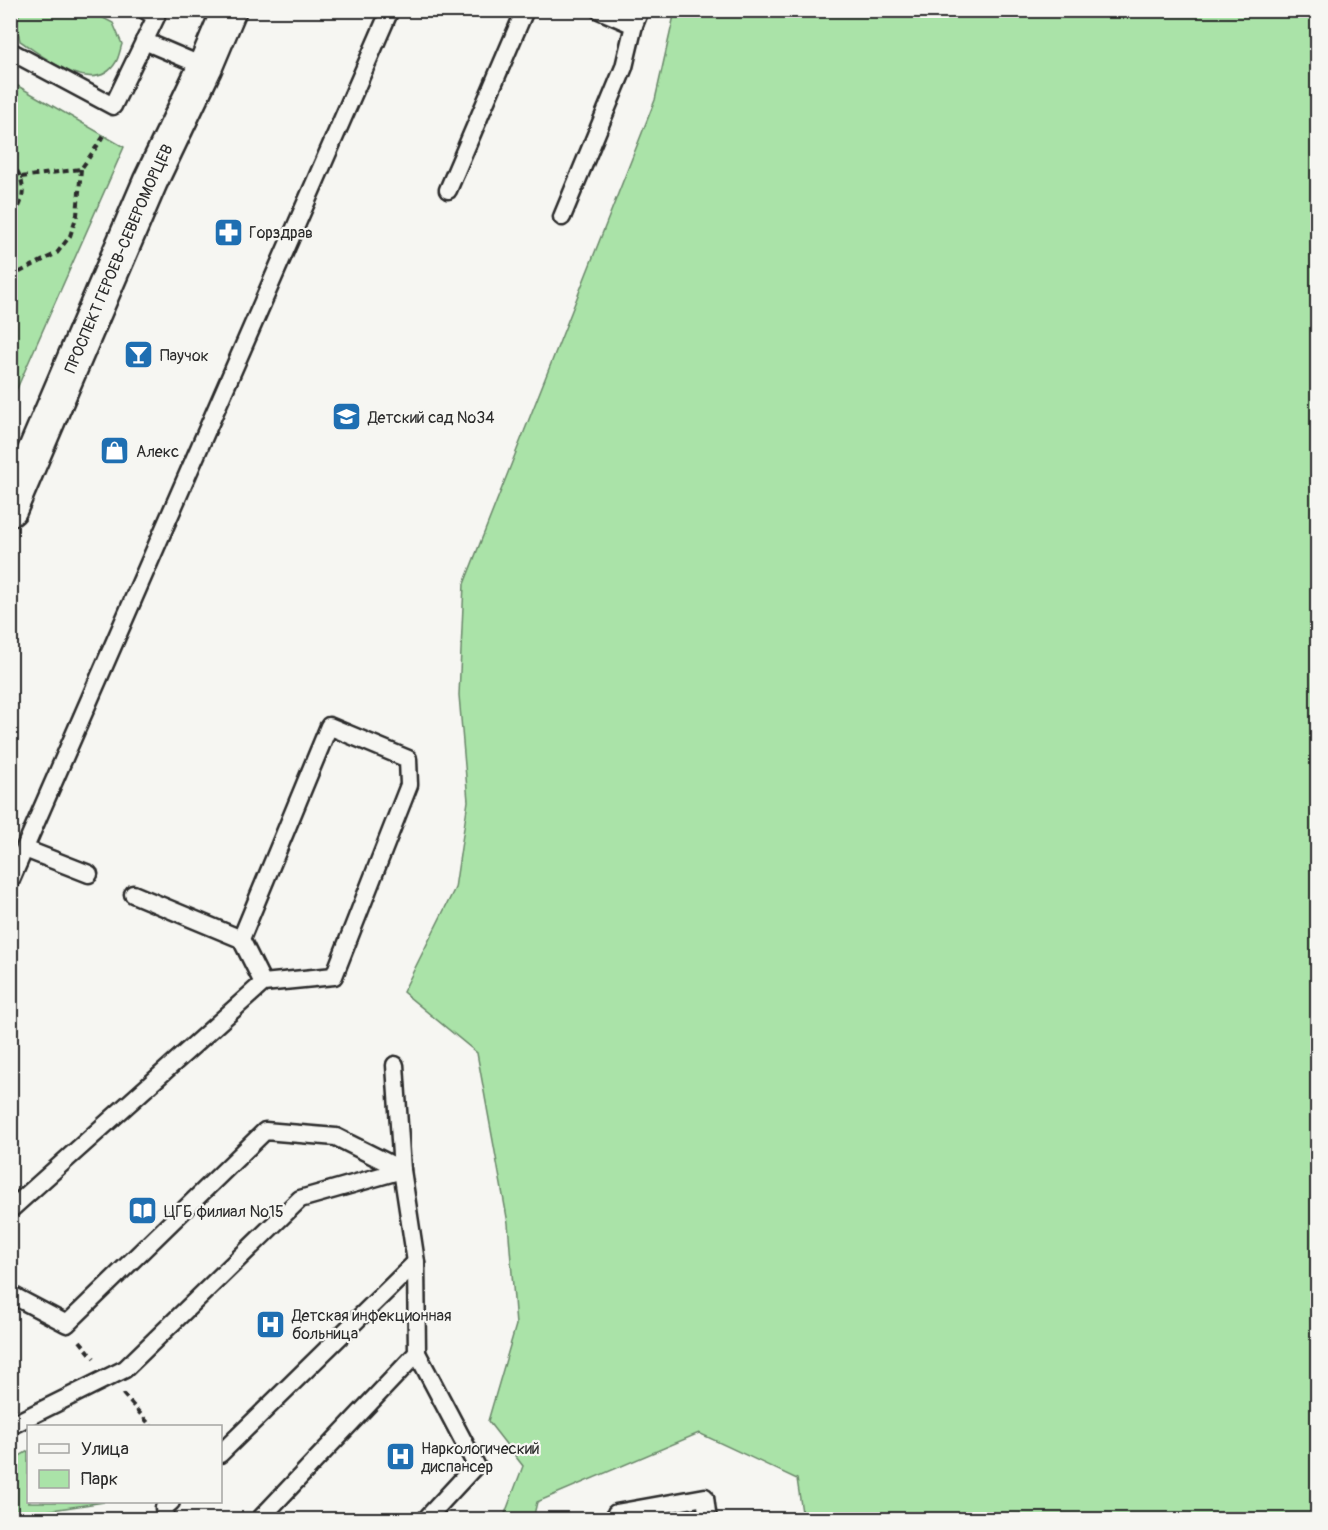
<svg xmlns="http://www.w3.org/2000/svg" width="1328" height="1530" viewBox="0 0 1328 1530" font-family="Pangolin,sans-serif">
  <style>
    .green { fill: #aae3a8; stroke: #6a876a; stroke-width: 1.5 }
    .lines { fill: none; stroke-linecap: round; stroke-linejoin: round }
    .service-casing { stroke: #2b2b2b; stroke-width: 21 }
    .tertiary-casing { stroke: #2b2b2b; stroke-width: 38 }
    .path { stroke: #2b2b2b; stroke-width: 4; stroke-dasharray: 6 4.5; stroke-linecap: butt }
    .service { stroke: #f6f6f2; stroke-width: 16 }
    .tertiary { stroke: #f6f6f2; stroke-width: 33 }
    .labels { text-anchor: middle; stroke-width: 4.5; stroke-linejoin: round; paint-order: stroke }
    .poi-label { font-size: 16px; fill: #2b2b2b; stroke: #f6f6f2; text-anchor: start }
    .street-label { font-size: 16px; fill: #2b2b2b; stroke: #f6f6f2 }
  </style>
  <rect width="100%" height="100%" fill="#f6f6f2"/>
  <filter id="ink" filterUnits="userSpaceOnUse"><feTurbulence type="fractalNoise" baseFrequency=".0167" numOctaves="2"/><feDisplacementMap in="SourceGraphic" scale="12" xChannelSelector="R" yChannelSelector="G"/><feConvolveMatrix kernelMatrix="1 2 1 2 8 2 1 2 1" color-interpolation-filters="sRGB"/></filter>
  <g filter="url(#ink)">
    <!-- green -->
    <g class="green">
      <path d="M21 11H90L113 23 122 44C120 50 119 57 116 62 94 99 43 56 20 41L16 21Z"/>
      <polygon points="675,11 1317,11 1317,1519 803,1519 797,1479 699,1433 537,1502 533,1519 503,1519 523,1466 488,1421 516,1325 508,1223 477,1053 403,992 455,888 468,801 459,695 464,584 655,100"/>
      <polygon points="11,82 124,147 11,402"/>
      <polygon points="28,1451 28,1502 104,1502 46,1511 39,1519 11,1519 11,1461"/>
    </g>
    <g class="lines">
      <defs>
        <g id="service">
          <polyline points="599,10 634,25"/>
          <polyline points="144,41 205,67"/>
          <polyline points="10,51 113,106 156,17 145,10"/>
          <polyline points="448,190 525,10"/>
          <polyline points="562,217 624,67 634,25 640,10"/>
          <polyline points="25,849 89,874"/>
          <polyline points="10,882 390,10"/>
          <polyline points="133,894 241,939"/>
          <polyline points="10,1210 263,983 334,976 409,785 408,759 329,726 241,939 263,983"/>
          <polyline points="10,1294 67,1324 265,1131 336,1137 402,1170 300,1199 125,1369 10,1426"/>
          <polyline points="417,1353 476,1465 425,1520"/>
          <polyline points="220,1454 416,1262"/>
          <polyline points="166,1520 164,1508 171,1502"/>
          <polyline points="259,1520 417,1353 416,1262 402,1170 395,1065"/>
          <polyline points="617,1520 616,1513 705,1497 708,1520"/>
        </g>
        <g id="tertiary">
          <path id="s1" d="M10 509 150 182 205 67 229 10"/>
        </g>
      </defs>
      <!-- service casing -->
      <use href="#service" class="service-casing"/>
      <!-- tertiary casing -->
      <use href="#tertiary" class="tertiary-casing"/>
      <!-- path -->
      <g class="path">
        <path d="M10 163C27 177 27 204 10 218"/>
        <polyline points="21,177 81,169 104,136"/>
        <polyline points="10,277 57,253 70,236 77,215 81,169"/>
        <polyline points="10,301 15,331 10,354"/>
        <polyline points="80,1341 94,1358"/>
        <polyline points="123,1394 151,1426"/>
      </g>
      <!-- service -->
      <use href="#service" class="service"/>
      <!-- tertiary -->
      <use href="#tertiary" class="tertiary"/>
    </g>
  </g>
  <!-- icons -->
  <defs>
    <symbol id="pharmacy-square" viewBox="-11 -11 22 22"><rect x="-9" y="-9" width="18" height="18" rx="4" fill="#1f6fb2" stroke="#f6f6f2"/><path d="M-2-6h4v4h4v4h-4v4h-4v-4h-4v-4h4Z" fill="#fff"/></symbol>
    <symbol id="bar-square" viewBox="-11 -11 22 22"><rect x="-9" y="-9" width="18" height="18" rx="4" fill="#1f6fb2" stroke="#f6f6f2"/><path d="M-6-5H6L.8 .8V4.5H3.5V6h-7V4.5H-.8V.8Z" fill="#fff"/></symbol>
    <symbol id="school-square" viewBox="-11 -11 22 22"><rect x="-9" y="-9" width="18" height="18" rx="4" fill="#1f6fb2" stroke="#f6f6f2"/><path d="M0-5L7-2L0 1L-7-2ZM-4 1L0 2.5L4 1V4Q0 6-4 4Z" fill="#fff"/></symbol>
    <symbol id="shop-square" viewBox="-11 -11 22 22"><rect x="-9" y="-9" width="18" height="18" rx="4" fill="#1f6fb2" stroke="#f6f6f2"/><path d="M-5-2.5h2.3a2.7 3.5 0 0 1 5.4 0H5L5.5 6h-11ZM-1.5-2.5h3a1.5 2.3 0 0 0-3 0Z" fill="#fff"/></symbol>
    <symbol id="library-square" viewBox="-11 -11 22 22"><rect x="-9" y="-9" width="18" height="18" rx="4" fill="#1f6fb2" stroke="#f6f6f2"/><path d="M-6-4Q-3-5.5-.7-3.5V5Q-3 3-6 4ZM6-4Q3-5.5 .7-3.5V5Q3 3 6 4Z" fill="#fff"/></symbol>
    <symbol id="hospital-square" viewBox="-11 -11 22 22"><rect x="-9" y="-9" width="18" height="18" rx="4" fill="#1f6fb2" stroke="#f6f6f2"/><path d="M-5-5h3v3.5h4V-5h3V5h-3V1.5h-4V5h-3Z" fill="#fff"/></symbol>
  </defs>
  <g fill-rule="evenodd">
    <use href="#pharmacy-square" x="212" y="216" width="33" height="33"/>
    <use href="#bar-square" x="122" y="338" width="33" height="33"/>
    <use href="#school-square" x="330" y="400" width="33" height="33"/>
    <use href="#shop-square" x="98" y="434" width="33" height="33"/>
    <use href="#library-square" x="126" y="1194" width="33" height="33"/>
    <use href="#hospital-square" x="254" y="1308" width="33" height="33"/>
    <use href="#hospital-square" x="384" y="1440" width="33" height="33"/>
  </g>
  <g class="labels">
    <!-- poi labels -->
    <g class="poi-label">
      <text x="249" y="238">Горздрав</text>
      <text x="160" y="361">Паучок</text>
      <text x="368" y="423">Детский сад №34</text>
      <text x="136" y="457">Алекс</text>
      <text x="164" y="1217">ЦГБ филиал №15</text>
      <text x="292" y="1321">Детская инфекционная<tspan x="292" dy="18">больница</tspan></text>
      <text x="421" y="1454">Наркологический<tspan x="421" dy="18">диспансер</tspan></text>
    </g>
    <!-- street labels -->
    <g class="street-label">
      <text dy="6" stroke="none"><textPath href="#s1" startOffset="273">ПРОСПЕКТ ГЕРОЕВ-СЕВЕРОМОРЦЕВ</textPath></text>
    </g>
  </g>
  <!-- margin -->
  <rect width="1328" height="1530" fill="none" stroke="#f6f6f2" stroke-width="36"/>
  <rect x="18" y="18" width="1292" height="1494" fill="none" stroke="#2b2b2b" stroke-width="2" filter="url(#ink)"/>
  <!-- legend -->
  <rect x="27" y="1425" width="195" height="78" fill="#f6f6f2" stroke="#a5a5a2" stroke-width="1.5"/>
  <rect x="39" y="1444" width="30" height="9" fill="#f6f6f2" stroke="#a5a5a2" stroke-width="1.5"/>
  <text x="81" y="1455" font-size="18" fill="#2b2b2b">Улица</text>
  <rect x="39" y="1470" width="30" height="18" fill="#aae3a8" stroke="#a5a5a2" stroke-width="1.5"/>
  <text x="81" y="1485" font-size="18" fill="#2b2b2b">Парк</text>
</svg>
